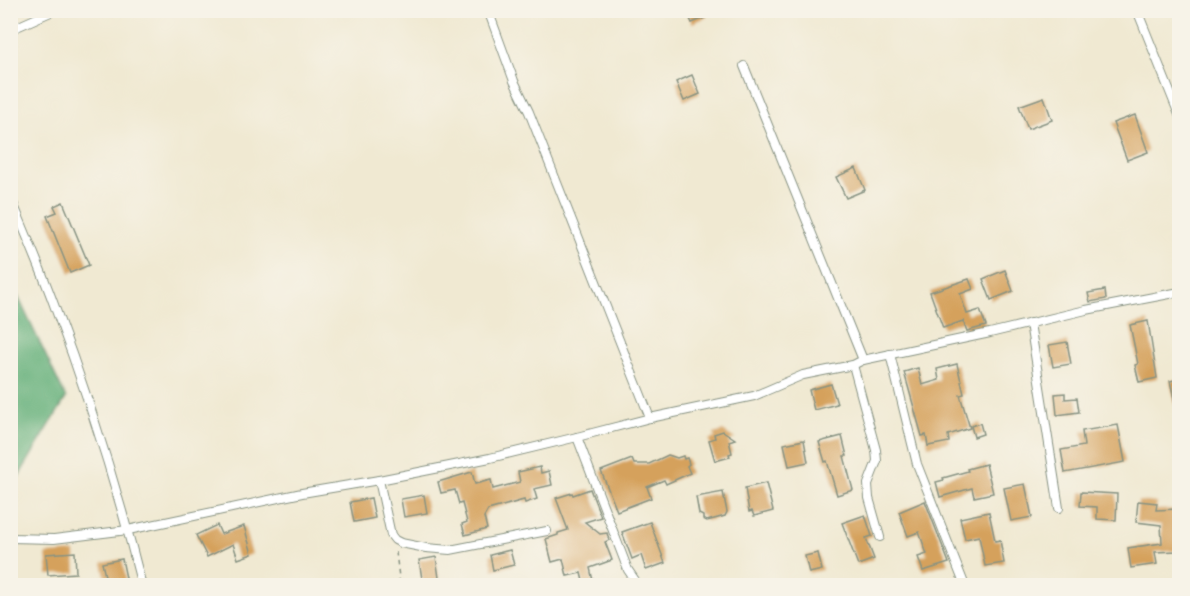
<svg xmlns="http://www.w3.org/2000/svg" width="1190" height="596" viewBox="0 0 1190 596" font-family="Cardo,serif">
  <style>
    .forest { fill: #62af78; stroke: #407656; stroke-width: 1.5 }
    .building { fill: #d5a15b }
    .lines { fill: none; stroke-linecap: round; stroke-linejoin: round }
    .street-casing { stroke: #889383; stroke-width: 10 }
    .path { stroke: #889383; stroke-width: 1.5; stroke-dasharray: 4.5 4.5; stroke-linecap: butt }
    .street { stroke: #fff; stroke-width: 8 }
  </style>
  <rect width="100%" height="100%" fill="#f7f3e8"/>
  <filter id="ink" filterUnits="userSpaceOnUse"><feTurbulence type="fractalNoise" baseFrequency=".0167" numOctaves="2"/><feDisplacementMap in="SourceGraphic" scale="12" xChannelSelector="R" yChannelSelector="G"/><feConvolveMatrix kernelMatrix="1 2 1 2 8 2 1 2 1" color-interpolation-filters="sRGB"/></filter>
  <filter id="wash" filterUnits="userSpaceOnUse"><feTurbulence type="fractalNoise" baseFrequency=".008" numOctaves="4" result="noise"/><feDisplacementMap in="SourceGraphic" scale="24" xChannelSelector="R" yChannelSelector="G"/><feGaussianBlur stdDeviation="1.35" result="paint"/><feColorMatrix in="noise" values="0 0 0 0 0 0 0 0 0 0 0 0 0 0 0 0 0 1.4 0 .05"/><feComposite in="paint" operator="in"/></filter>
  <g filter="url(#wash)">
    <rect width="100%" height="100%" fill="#f0e9d2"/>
    <!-- forest -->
    <polygon class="forest" points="10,280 66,398 11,489 10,489"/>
    <g id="blocks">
      <!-- building -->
      <g class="building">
        <polygon points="686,10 704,10 707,17 692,23"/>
        <polygon points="692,75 700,94 684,101 676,82"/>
        <polygon points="1044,97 1052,120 1028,129 1019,106"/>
        <polygon points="1135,115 1148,152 1127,160 1113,123"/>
        <polygon points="856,168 865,190 846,198 836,177"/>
        <polygon points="63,202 89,265 70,273 47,216 57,212 54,206"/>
        <polygon points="1005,270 1013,291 991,300 983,279"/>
        <polygon points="969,279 973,289 960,294 967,314 980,310 986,326 967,331 963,321 943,328 930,292"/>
        <polygon points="1105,290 1106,299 1090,302 1088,293"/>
        <polygon points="1148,321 1157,378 1139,382 1135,365 1138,364 1130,325"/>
        <polygon points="1067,342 1071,364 1053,367 1049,345"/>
        <polygon points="957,364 964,394 960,395 970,428 948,435 949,442 928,446 926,435 922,436 904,372 918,368 922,385 939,380 937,369"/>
        <polygon points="1179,379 1179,406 1176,407 1170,381"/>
        <polygon points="831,384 837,404 814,410 809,390"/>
        <polygon points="1065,393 1065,399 1077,398 1079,412 1057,415 1055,394"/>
        <polygon points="980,423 983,434 974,437 971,426"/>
        <polygon points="1118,425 1125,462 1065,473 1061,450 1084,446 1082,431"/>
        <polygon points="723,431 735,439 729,441 732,453 729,454 730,457 715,461 709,440 715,438 714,434"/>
        <polygon points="842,436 847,456 844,456 853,490 837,495 827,461 825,462 819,442"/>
        <polygon points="804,440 808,462 789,466 784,444"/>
        <polygon points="668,455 677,458 683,456 684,459 687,458 689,464 687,466 690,473 666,484 664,480 647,487 651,498 617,511 601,471 632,459 634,464 649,464"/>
        <polygon points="986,464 993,493 974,497 972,488 940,497 936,482 944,480 943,478 968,471 967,469"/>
        <polygon points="540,467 541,473 549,471 552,485 534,489 537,499 525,503 524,500 488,510 484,517 487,529 465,535 462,524 467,522 462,503 459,504 455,490 441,493 438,482 472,472 475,484 491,480 493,489 520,482 518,472"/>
        <polygon points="766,483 773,511 754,516 752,511 749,512 745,488"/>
        <polygon points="1025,484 1032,517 1011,521 1004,488"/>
        <polygon points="590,489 601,517 585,522 600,534 607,533 609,540 605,542 612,560 590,568 594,585 584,585 581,573 567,576 563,559 552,562 546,539 558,535 558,533 568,530 556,498 572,493 573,495"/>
        <polygon points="723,492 727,512 725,516 707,521 703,519 703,516 699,514 696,497"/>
        <polygon points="1081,492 1117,494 1116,520 1097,519 1097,507 1080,506"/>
        <polygon points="424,495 427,513 404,517 401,499"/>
        <polygon points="371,498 375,518 354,522 350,502"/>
        <polygon points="925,501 949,563 923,571 918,557 927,554 919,532 908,536 899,512"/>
        <polygon points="1138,501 1157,503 1156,510 1179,509 1179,525 1176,525 1177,551 1155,552 1157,564 1131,568 1128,548 1162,543 1161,525 1136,522"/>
        <polygon points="989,512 995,541 1000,540 1004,563 985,566 979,536 965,539 960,518"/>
        <polygon points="865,515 872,536 866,538 874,559 858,565 842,523"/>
        <polygon points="650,522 665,563 646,570 641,555 632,559 622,532"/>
        <polygon points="217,525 221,534 244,526 252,554 238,559 233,544 207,557 196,535"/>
        <polygon points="510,550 514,565 493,570 490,555"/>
        <polygon points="75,552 76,573 48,575 46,554"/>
        <polygon points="818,553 822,570 809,573 805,556"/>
        <polygon points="436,557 440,585 423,585 419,560"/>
        <polygon points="122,559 127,583 107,585 102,563"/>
      </g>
    </g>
  </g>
  <g filter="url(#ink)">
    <use href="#blocks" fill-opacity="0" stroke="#889383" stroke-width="1.5"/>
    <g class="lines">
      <defs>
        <g id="street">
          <polyline points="488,10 514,81 529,112 650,418"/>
          <polyline points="1137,10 1180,117"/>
          <polyline points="10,30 55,10"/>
          <polyline points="744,66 863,360"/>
          <path d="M10 196C25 232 40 267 53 302 88 395 118 490 142 586"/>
          <polyline points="1030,323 1059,508"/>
          <polyline points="890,354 917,464 965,586"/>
          <polyline points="853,365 876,450 877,461 868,484 869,498 880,537"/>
          <polyline points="577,437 628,570 639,586"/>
          <polyline points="379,480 391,535 395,540 401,543 426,548 450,550 547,531"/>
          <polyline points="10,538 54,539 128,530 302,493 379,480 490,458 577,437 650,418 754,396 803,375 853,365 863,360 990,333 1086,310 1180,292"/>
        </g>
      </defs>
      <!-- street casing -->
      <use href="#street" class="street-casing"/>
      <!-- path -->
      <polyline class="path" points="396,552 400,586"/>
      <!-- street -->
      <use href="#street" class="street"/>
    </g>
  </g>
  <!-- margin -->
  <rect width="1190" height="596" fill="none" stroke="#f7f3e8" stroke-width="36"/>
</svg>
